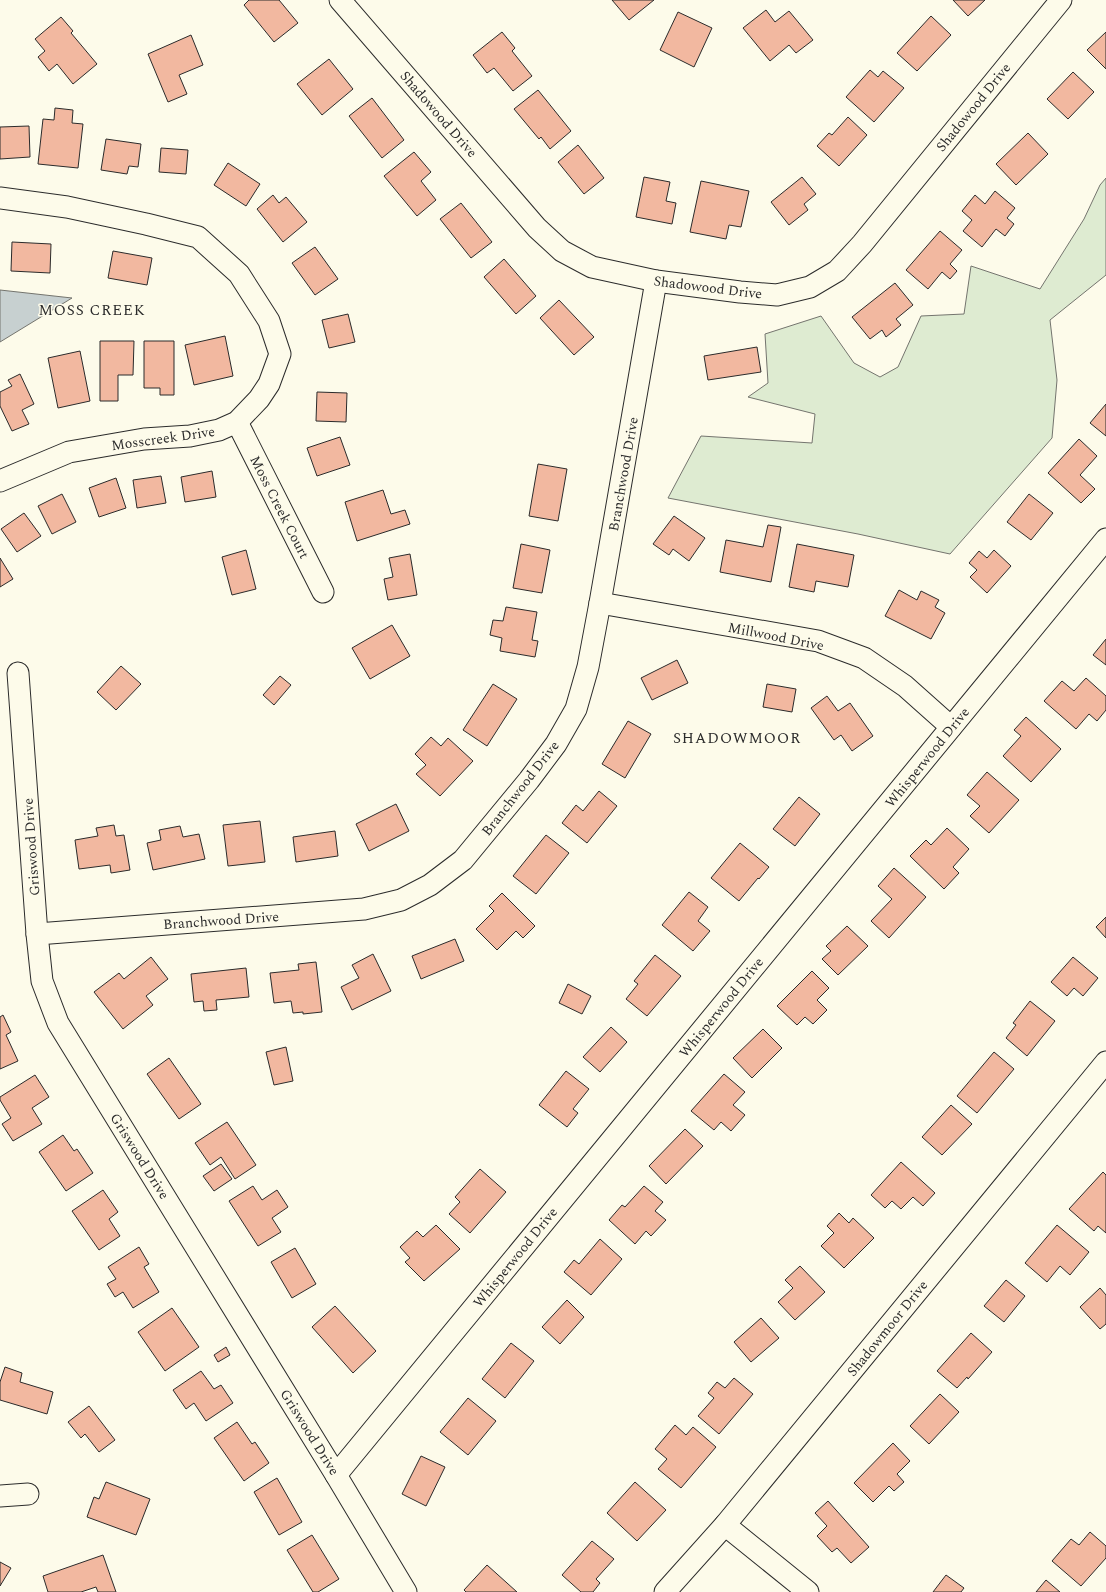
<svg xmlns="http://www.w3.org/2000/svg" width="1106" height="1592" viewBox="0 0 1106 1592" font-family="Spectral,serif">
  <style>
    .green { fill: #deebd1; stroke: #74746e }
    .water { fill: #c7d0d0; stroke: #74746e }
    .building { fill: #f2b8a0; stroke: #2b2b2b }
    .lines { fill: none; stroke-linecap: round; stroke-linejoin: round }
    .minor-casing { stroke: #2b2b2b; stroke-width: 23 }
    .minor { stroke: #fdfbea; stroke-width: 21 }
    .labels { text-anchor: middle; stroke-width: 3; stroke-linejoin: round; paint-order: stroke }
    .street-label { font-size: 14px; fill: #2b2b2b; stroke: #fdfbea }
    .neighbourhood-label { font-size: 15px; letter-spacing: 1px; fill: #2b2b2b; stroke: #fdfbea }
  </style>
  <rect width="100%" height="100%" fill="#fdfbea"/>
  <!-- green -->
  <polygon class="green" points="1106,178 1106,275 1050,320 1057,380 1052,438 950,554 858,534 668,498 701,436 812,443 815,414 748,397 768,383 765,334 821,316 854,363 880,377 898,367 921,316 964,314 971,266 1040,289 1084,219 1100,185"/>
  <!-- water -->
  <polygon class="water" points="0,290 72,298 0,342"/>
  <!-- building -->
  <g class="building">
    <polygon points="249,0 279,0 298,23 274,42 244,5"/>
    <polygon points="612,0 654,0 629,20"/>
    <polygon points="953,0 985,0 968,16"/>
    <polygon points="766,10 775,22 789,11 813,40 796,53 789,45 770,61 743,28"/>
    <polygon points="678,12 712,28 694,67 660,50"/>
    <polygon points="931,16 951,35 917,71 897,53"/>
    <polygon points="61,17 73,31 71,33 97,64 73,84 57,64 49,71 38,57 45,51 35,39"/>
    <polygon points="502,32 515,48 512,51 532,76 513,91 494,68 487,73 473,55"/>
    <polygon points="1106,32 1106,69 1087,50"/>
    <polygon points="191,35 203,65 179,75 187,94 168,102 148,54"/>
    <polygon points="329,59 353,89 322,115 297,84"/>
    <polygon points="870,70 878,77 883,71 904,88 874,122 846,97"/>
    <polygon points="1073,72 1094,92 1068,119 1047,99"/>
    <polygon points="538,90 571,131 550,149 541,137 539,139 514,109"/>
    <polygon points="372,98 404,140 382,158 349,116"/>
    <polygon points="55,108 73,110 72,123 83,124 78,168 38,164 43,119 54,120"/>
    <polygon points="848,117 867,135 839,166 817,146 829,133 832,135"/>
    <polygon points="29,126 30,157 0,159 0,127"/>
    <polygon points="1028,133 1048,154 1016,185 996,164"/>
    <polygon points="106,139 141,144 138,167 129,166 127,174 101,170"/>
    <polygon points="578,145 604,178 584,194 558,162"/>
    <polygon points="161,148 188,150 186,174 159,172"/>
    <polygon points="414,152 431,172 421,181 436,200 417,216 384,176"/>
    <polygon points="228,163 260,184 246,206 214,185"/>
    <polygon points="644,177 670,182 666,201 676,203 672,224 636,217"/>
    <polygon points="802,177 816,194 804,204 808,210 789,225 771,202"/>
    <polygon points="701,181 749,191 741,227 729,225 726,239 690,232"/>
    <polygon points="995,191 1015,208 1007,218 1014,224 1005,236 996,229 982,247 963,231 972,220 962,211 975,195 985,204"/>
    <polygon points="273,195 279,203 286,197 307,222 283,242 257,209"/>
    <polygon points="461,203 492,242 471,258 440,219"/>
    <polygon points="940,231 962,250 950,264 957,271 950,279 942,272 928,289 906,270"/>
    <polygon points="12,242 51,244 50,273 11,271"/>
    <polygon points="315,247 338,279 315,295 292,263"/>
    <polygon points="113,251 152,258 147,285 108,278"/>
    <polygon points="504,259 536,296 516,314 484,277"/>
    <polygon points="895,283 913,305 896,319 901,325 886,337 882,330 870,339 852,317"/>
    <polygon points="559,300 594,337 574,355 540,318"/>
    <polygon points="348,314 355,342 329,348 322,320"/>
    <polygon points="225,336 233,376 194,385 185,345"/>
    <polygon points="100,341 134,341 133,375 118,375 118,401 100,401"/>
    <polygon points="144,341 174,341 174,395 160,395 160,388 144,388"/>
    <polygon points="757,347 761,372 708,380 704,356"/>
    <polygon points="80,351 90,401 58,408 48,358"/>
    <polygon points="20,374 34,404 22,410 29,424 12,431 0,406 0,392 12,386 8,380"/>
    <polygon points="317,392 347,393 346,422 316,421"/>
    <polygon points="1106,404 1106,436 1090,423"/>
    <polygon points="340,437 350,465 317,476 307,448"/>
    <polygon points="1079,439 1097,456 1080,475 1095,489 1081,503 1048,473"/>
    <polygon points="538,464 567,469 558,521 529,516"/>
    <polygon points="212,471 216,497 185,502 181,477"/>
    <polygon points="161,476 166,503 137,508 133,480"/>
    <polygon points="116,478 126,508 99,517 89,488"/>
    <polygon points="383,490 391,514 405,510 410,524 357,541 345,502"/>
    <polygon points="62,494 76,522 52,534 38,506"/>
    <polygon points="1029,494 1053,513 1031,540 1007,522"/>
    <polygon points="24,513 41,536 17,552 1,529"/>
    <polygon points="674,516 705,538 689,561 673,549 669,555 653,544"/>
    <polygon points="768,525 781,527 771,582 720,572 726,540 763,547"/>
    <polygon points="521,544 550,550 542,593 513,588"/>
    <polygon points="797,544 854,555 848,587 816,581 814,592 789,587"/>
    <polygon points="246,550 256,589 232,595 222,557"/>
    <polygon points="994,550 1011,566 987,593 970,577 977,570 969,563 979,551 987,558"/>
    <polygon points="410,554 417,595 388,600 384,579 393,577 389,558"/>
    <polygon points="0,558 13,579 0,587"/>
    <polygon points="899,590 917,600 921,591 939,600 935,607 945,613 931,639 885,616"/>
    <polygon points="506,607 537,612 532,640 538,641 535,657 500,651 502,638 490,635 493,620 503,621"/>
    <polygon points="392,625 410,656 370,679 352,648"/>
    <polygon points="1106,639 1106,665 1093,655"/>
    <polygon points="677,660 688,683 652,700 641,678"/>
    <polygon points="121,666 141,684 116,710 97,692"/>
    <polygon points="280,676 291,685 274,705 263,695"/>
    <polygon points="1086,678 1106,696 1106,710 1097,721 1089,714 1076,729 1044,701 1062,681 1074,691"/>
    <polygon points="493,684 517,699 487,746 463,730"/>
    <polygon points="767,684 796,689 792,712 763,707"/>
    <polygon points="827,696 838,711 850,703 873,736 852,751 841,735 834,740 811,708"/>
    <polygon points="1026,717 1061,749 1031,782 1003,756 1021,736 1014,730"/>
    <polygon points="628,721 651,734 625,778 602,764"/>
    <polygon points="431,737 441,746 448,738 473,761 440,796 416,774 426,765 415,754"/>
    <polygon points="987,772 1019,800 989,833 970,816 980,806 967,795"/>
    <polygon points="599,791 617,806 587,843 562,823 576,805 583,811"/>
    <polygon points="799,797 820,814 795,846 773,829"/>
    <polygon points="396,804 409,831 369,851 356,824"/>
    <polygon points="260,821 265,862 228,866 223,825"/>
    <polygon points="114,825 116,836 124,835 130,870 111,873 110,865 79,869 75,840 98,836 96,828"/>
    <polygon points="180,826 183,837 199,834 205,859 153,870 147,843 161,840 159,830"/>
    <polygon points="947,828 969,849 953,867 959,873 944,889 910,856 926,840 931,845"/>
    <polygon points="335,831 338,856 296,862 293,837"/>
    <polygon points="546,835 569,853 536,894 513,876"/>
    <polygon points="740,843 769,867 759,879 758,878 739,901 711,878"/>
    <polygon points="894,868 926,897 889,938 871,921 892,899 878,886"/>
    <polygon points="689,892 708,907 698,921 710,931 693,951 662,925"/>
    <polygon points="502,893 535,926 523,938 516,931 497,950 476,929 494,911 489,906"/>
    <polygon points="1106,917 1106,938 1096,927"/>
    <polygon points="847,926 868,946 838,975 822,959 831,951 826,946"/>
    <polygon points="455,939 464,961 421,979 412,956"/>
    <polygon points="373,954 391,991 352,1010 341,987 359,978 352,965"/>
    <polygon points="655,955 681,976 647,1016 626,999 638,984 634,981"/>
    <polygon points="151,957 168,979 146,996 153,1005 123,1029 94,992 119,973 124,979"/>
    <polygon points="1073,957 1098,978 1083,996 1074,988 1067,996 1051,982"/>
    <polygon points="316,962 322,1012 303,1014 303,1012 293,1013 291,1001 274,1003 270,973 299,970 298,964"/>
    <polygon points="246,968 249,997 216,1000 217,1010 204,1011 203,1001 194,1002 191,974"/>
    <polygon points="812,971 829,988 817,1000 827,1010 813,1024 805,1017 797,1025 777,1006"/>
    <polygon points="568,984 591,996 582,1014 559,1003"/>
    <polygon points="1030,1001 1055,1021 1027,1056 1006,1038 1016,1025 1013,1023"/>
    <polygon points="3,1015 11,1032 6,1035 18,1061 0,1069 0,1017"/>
    <polygon points="611,1027 627,1042 600,1072 583,1057"/>
    <polygon points="763,1029 782,1048 752,1078 733,1058"/>
    <polygon points="286,1047 293,1081 274,1085 266,1052"/>
    <polygon points="994,1052 1014,1069 977,1113 957,1096"/>
    <polygon points="169,1058 201,1104 179,1119 147,1074"/>
    <polygon points="566,1071 589,1089 573,1109 578,1113 567,1127 539,1105"/>
    <polygon points="724,1074 745,1092 733,1105 745,1115 731,1131 721,1122 714,1130 691,1111"/>
    <polygon points="35,1075 49,1097 32,1108 42,1124 13,1141 2,1124 11,1118 0,1100 0,1097"/>
    <polygon points="951,1105 972,1124 942,1155 922,1137"/>
    <polygon points="227,1122 256,1165 235,1179 221,1157 210,1165 195,1143"/>
    <polygon points="685,1129 703,1146 666,1184 649,1166"/>
    <polygon points="63,1135 74,1151 77,1149 93,1173 66,1191 39,1152"/>
    <polygon points="901,1162 935,1193 923,1206 913,1197 901,1209 892,1201 885,1208 871,1195"/>
    <polygon points="221,1164 232,1179 214,1191 203,1176"/>
    <polygon points="480,1169 506,1192 470,1233 449,1214 460,1202 455,1197"/>
    <polygon points="1103,1172 1106,1175 1106,1233 1098,1226 1094,1231 1069,1209"/>
    <polygon points="253,1186 262,1200 277,1190 288,1207 272,1218 281,1232 258,1246 229,1201"/>
    <polygon points="644,1186 663,1202 655,1211 666,1220 651,1236 646,1231 635,1244 609,1220 622,1205 625,1207"/>
    <polygon points="103,1190 118,1212 109,1219 120,1236 99,1250 72,1211"/>
    <polygon points="839,1213 849,1223 853,1218 874,1238 844,1268 821,1246 834,1233 827,1226"/>
    <polygon points="436,1225 460,1249 424,1281 405,1262 410,1258 400,1247 417,1231 423,1237"/>
    <polygon points="1057,1225 1089,1252 1070,1275 1060,1266 1047,1282 1025,1263"/>
    <polygon points="600,1239 622,1259 591,1295 564,1272 574,1260 579,1264"/>
    <polygon points="139,1247 149,1264 144,1267 159,1292 133,1308 123,1292 115,1297 107,1284 116,1279 108,1267"/>
    <polygon points="295,1248 316,1284 292,1298 271,1262"/>
    <polygon points="800,1266 825,1292 795,1320 778,1302 793,1288 785,1280"/>
    <polygon points="1006,1280 1025,1296 1004,1322 984,1306"/>
    <polygon points="1100,1288 1106,1295 1106,1324 1100,1329 1080,1307"/>
    <polygon points="567,1300 584,1317 560,1344 542,1327"/>
    <polygon points="335,1306 376,1351 353,1373 312,1327"/>
    <polygon points="172,1308 199,1347 165,1371 138,1332"/>
    <polygon points="761,1318 779,1338 751,1362 734,1342"/>
    <polygon points="971,1333 992,1352 968,1379 967,1377 957,1388 937,1371"/>
    <polygon points="511,1343 534,1361 505,1398 482,1379"/>
    <polygon points="226,1347 230,1355 218,1362 214,1355"/>
    <polygon points="5,1367 22,1373 20,1382 53,1392 47,1414 0,1400 0,1382"/>
    <polygon points="201,1371 214,1389 221,1385 233,1403 206,1421 194,1403 186,1409 173,1390"/>
    <polygon points="734,1378 753,1394 719,1434 698,1416 714,1398 708,1393 717,1382 725,1388"/>
    <polygon points="940,1394 959,1412 929,1444 910,1426"/>
    <polygon points="468,1398 496,1421 468,1455 440,1432"/>
    <polygon points="89,1406 115,1440 99,1452 85,1434 81,1438 68,1422"/>
    <polygon points="237,1422 252,1444 255,1442 269,1463 244,1481 214,1438"/>
    <polygon points="675,1425 686,1435 693,1427 716,1447 681,1488 658,1469 667,1459 655,1449"/>
    <polygon points="893,1443 910,1461 897,1474 904,1482 894,1491 889,1486 873,1502 854,1483"/>
    <polygon points="421,1456 445,1467 426,1506 402,1494"/>
    <polygon points="277,1478 302,1522 279,1535 254,1492"/>
    <polygon points="106,1482 150,1499 136,1535 87,1517 94,1497 99,1499"/>
    <polygon points="635,1482 666,1510 637,1541 607,1513"/>
    <polygon points="828,1501 869,1547 851,1563 837,1548 832,1552 817,1536 827,1526 815,1513"/>
    <polygon points="1090,1532 1106,1546 1106,1558 1081,1586 1052,1561 1071,1539 1079,1545"/>
    <polygon points="312,1535 339,1579 318,1592 313,1592 287,1550"/>
    <polygon points="592,1541 614,1559 596,1579 600,1583 593,1592 581,1592 562,1575"/>
    <polygon points="103,1555 116,1592 98,1592 96,1587 81,1592 48,1592 43,1576"/>
    <polygon points="0,1562 11,1568 0,1586"/>
    <polygon points="487,1565 517,1592 466,1592 464,1590"/>
    <polygon points="946,1575 964,1588 961,1592 933,1592"/>
    <polygon points="1046,1580 1060,1592 1036,1592"/>
  </g>
  <g class="lines">
    <defs>
      <g id="minor">
        <polyline points="340,0 537,228 562,251 592,267 656,281 740,292 777,295 810,287 837,271 862,244 1061,0"/>
        <polyline points="0,198 67,207 146,224 198,237 239,274 269,321 280,354 269,384 259,399 237,422 219,430 190,436 144,439 69,452 0,481"/>
        <polyline points="237,422 323,592"/>
        <polyline points="600,603 818,641 864,658 905,686 951,727"/>
        <polyline points="18,673 37,934 42,981 58,1023 336,1475 406,1592"/>
        <polyline points="37,934 364,909 401,900 430,885 463,860 529,780 556,744 576,709 588,667 600,603 656,281"/>
        <polyline points="336,1475 1106,539"/>
        <polyline points="0,1496 28,1494"/>
        <polyline points="725,1525 808,1592"/>
        <polyline points="665,1592 725,1525 1106,1062"/>
      </g>
    </defs>
    <!-- minor casing -->
    <use href="#minor" class="minor-casing"/>
    <!-- minor -->
    <use href="#minor" class="minor"/>
  </g>
  <g class="labels">
    <!-- street labels -->
    <g class="street-label">
      <text transform="translate(973 107) rotate(-51)" y="5">Shadowood Drive</text>
      <text transform="translate(439 114) rotate(49)" y="5">Shadowood Drive</text>
      <text transform="translate(708 287) rotate(7)" y="5">Shadowood Drive</text>
      <text transform="translate(163 438) rotate(-8)" y="5">Mosscreek Drive</text>
      <text transform="translate(623 474) rotate(-80)" y="5">Branchwood Drive</text>
      <text transform="translate(280 507) rotate(63)" y="5">Moss Creek Court</text>
      <text transform="translate(776 636) rotate(11)" y="5">Millwood Drive</text>
      <text transform="translate(927 757) rotate(-51)" y="5">Whisperwood Drive</text>
      <text transform="translate(520 788) rotate(-52)" y="5">Branchwood Drive</text>
      <text transform="translate(31 847) rotate(-94)" y="5">Griswood Drive</text>
      <text transform="translate(221 920) rotate(-4)" y="5">Branchwood Drive</text>
      <text transform="translate(721 1007) rotate(-51)" y="5">Whisperwood Drive</text>
      <text transform="translate(140 1156) rotate(58)" y="5">Griswood Drive</text>
      <text transform="translate(515 1257) rotate(-51)" y="5">Whisperwood Drive</text>
      <text transform="translate(887 1328) rotate(-51)" y="5">Shadowmoor Drive</text>
      <text transform="translate(310 1432) rotate(58)" y="5">Griswood Drive</text>
    </g>
    <!-- neighbourhood labels -->
    <g class="neighbourhood-label">
      <text x="92" y="315">MOSS CREEK</text>
      <text x="737" y="743">SHADOWMOOR</text>
    </g>
  </g>
</svg>
